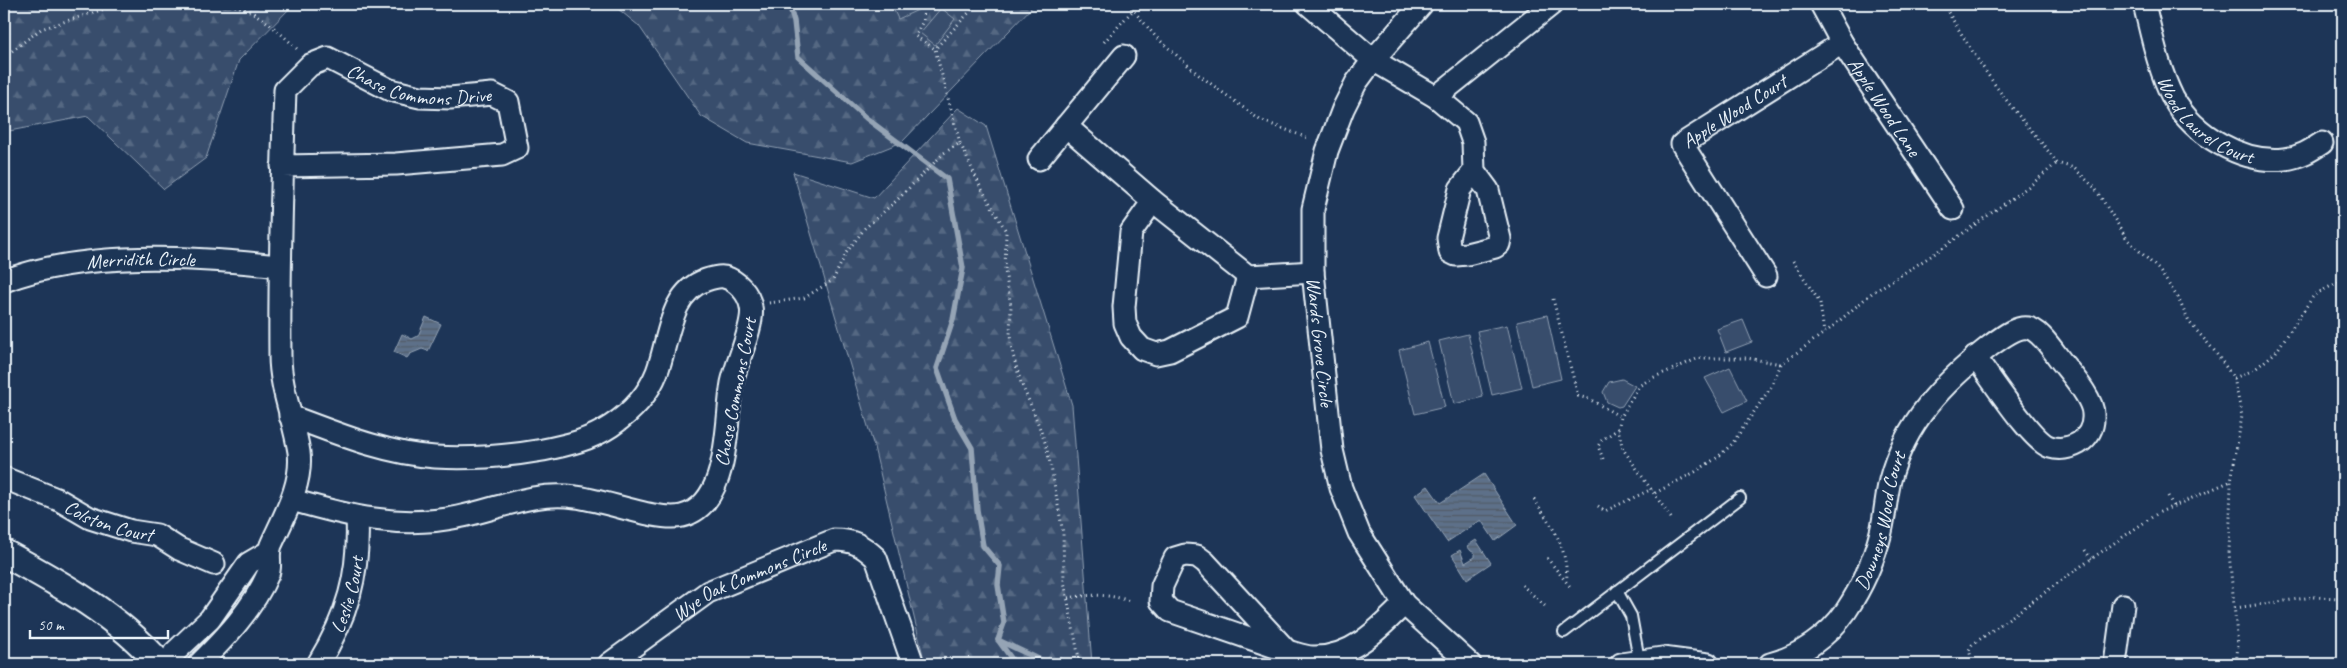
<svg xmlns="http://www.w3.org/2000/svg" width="2347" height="668" viewBox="0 0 2347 668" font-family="Caveat,sans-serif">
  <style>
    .forest { fill: url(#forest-firs); stroke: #909fb2 }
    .park { fill: #374d6c; stroke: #909fb2 }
    .water { fill: url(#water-rules); stroke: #95a4b5 }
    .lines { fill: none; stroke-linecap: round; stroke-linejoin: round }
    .stream { stroke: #95a4b5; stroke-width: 5.5 }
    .service-casing { stroke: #e8f1f8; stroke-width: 14 }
    .minor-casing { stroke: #e8f1f8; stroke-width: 25 }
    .tertiary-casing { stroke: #e8f1f8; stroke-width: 30 }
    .path { stroke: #e8f1f8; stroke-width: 3; stroke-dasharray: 1 4; stroke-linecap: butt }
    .service { stroke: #1d3557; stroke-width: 10 }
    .minor { stroke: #1d3557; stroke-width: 21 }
    .tertiary { stroke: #1d3557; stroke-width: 26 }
    .labels { text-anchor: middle; stroke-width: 5; stroke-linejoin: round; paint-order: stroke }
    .street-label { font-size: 20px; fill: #e8f1f8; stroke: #1d3557 }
  </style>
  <defs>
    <pattern id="forest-firs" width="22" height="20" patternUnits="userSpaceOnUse" patternTransform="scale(1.25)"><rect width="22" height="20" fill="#374d6c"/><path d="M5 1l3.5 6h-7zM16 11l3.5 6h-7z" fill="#546782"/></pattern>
    <pattern id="water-rules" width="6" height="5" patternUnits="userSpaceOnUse" patternTransform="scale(1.25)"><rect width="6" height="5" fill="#5d7089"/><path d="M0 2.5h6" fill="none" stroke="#505a66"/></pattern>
  </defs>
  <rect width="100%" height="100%" fill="#1d3557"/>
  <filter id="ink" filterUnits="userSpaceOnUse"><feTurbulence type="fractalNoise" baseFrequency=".02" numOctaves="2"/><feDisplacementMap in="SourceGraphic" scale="10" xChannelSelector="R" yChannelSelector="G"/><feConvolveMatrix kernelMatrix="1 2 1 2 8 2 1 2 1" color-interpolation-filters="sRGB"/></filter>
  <g filter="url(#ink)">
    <!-- forest -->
    <g class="forest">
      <polygon points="4,4 294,4 239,60 206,158 164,189 88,116 4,132"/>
      <polygon points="612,4 1035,4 902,142 852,162 747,143 701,116 639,26"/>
      <polygon points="958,108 986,126 1072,405 1092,664 925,664 874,447 793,172 874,198"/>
    </g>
    <!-- park -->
    <g class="park">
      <polygon points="891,4 915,4 918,10 898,19"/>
      <polygon points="941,8 955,19 935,45 920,33"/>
      <polygon points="1547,315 1561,379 1532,386 1517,322"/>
      <polygon points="1743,320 1752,342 1726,352 1717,329"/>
      <polygon points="1507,325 1522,388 1492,395 1477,331"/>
      <polygon points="1468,334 1483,397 1454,404 1439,341"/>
      <polygon points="1428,342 1445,407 1415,414 1399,350"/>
      <polygon points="1730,367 1747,401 1724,412 1705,378"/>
      <polygon points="1622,379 1635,386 1622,406 1618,407 1607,402 1603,392 1609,382"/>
    </g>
    <!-- water -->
    <g class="water">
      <polygon points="426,317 441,324 428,351 422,349 410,354 407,358 394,352 402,334 412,339 418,336"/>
      <polygon points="1484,474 1517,525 1495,541 1481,520 1447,542 1415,495 1428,486 1440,503"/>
      <polygon points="1476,540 1491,563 1467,579 1452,555 1460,550 1465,563 1475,557 1475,553 1471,551 1467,546"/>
    </g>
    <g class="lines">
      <!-- stream -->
      <g class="stream">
        <polyline points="789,4 794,21 798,57 866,118 947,179 963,268 953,320 937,368 955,419 972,448 977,510 983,546 1000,566 998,585 1004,623 998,640 1011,658 1009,664"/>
        <polyline points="998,640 1045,662 1060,660 1065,664"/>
      </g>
      <defs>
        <g id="service">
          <polyline points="1617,591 1631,616 1639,660"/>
          <polyline points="1564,632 1740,498"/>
        </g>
        <g id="minor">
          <polyline points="1308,4 1373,60 1436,97 1466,122 1473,142 1474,171 1488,190 1500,239 1499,244 1495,247 1467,254 1456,255 1450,252 1448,238 1460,189 1474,171"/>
          <path id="s1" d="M1422 4 1373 60 1356 83 1343 109 1327 151 1313 209V272L1332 450 1341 488 1359 533 1404 604 1470 664"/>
          <path id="s2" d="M1821 4 1842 43 1953 209"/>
          <path id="s3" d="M2144 4C2152 36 2158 68 2173 98 2193 135 2243 164 2285 159 2300 157 2310 151 2322 143"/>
          <polyline points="1436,97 1552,4"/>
          <polyline points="1066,126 1153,201 1248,276 1313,272"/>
          <polyline points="1039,159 1124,56"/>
          <polyline points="1153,201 1131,232 1124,307 1125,323 1131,337 1142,349 1156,354 1170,351 1237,317 1248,276"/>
          <path id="s4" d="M1766 276 1682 144 1842 43"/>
          <path id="s5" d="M4 281C85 250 193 257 279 266"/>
          <path d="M290 416C336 433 386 454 435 457 471 459 509 456 543 450 568 445 590 440 611 426 632 412 648 395 657 372 669 341 669 292 706 280 712 278 718 276 724 277 737 280 749 294 751 307 755 324 736 363 732 383 725 421 731 504 682 516 658 522 604 500 576 497 532 491 499 509 458 517 400 529 347 516 292 500"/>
          <path id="s6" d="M4 478 59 500 90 518 131 531 157 535 179 549 214 564"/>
          <polygon points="1185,555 1197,556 1205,562 1287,651 1170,611 1161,601 1162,586 1175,558"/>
          <polyline points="171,664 174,653 210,619 249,563 268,552"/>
          <path id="s7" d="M199 664C225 638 253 609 268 574 272 565 267 555 271 545 284 516 303 484 299 452 294 419 280 389 280 355 279 267 282 178 285 90L310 65 328 58 390 90 420 97 450 98 492 94 508 102 517 148 502 155 396 164 282 166"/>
          <path id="s8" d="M318 664C347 617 360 574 357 518"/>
          <path id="s9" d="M609 664 708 592 834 540C853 540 862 545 876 558L913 664"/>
          <path d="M1284 664 1287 651C1295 653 1305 657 1313 657 1352 658 1379 629 1404 604"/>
          <polyline points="1621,664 1662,658 1708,664"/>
          <path id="s10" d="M1770 664C1800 656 1828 637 1846 611 1862 587 1874 560 1881 532 1885 515 1886 497 1890 480 1905 422 1944 382 1990 346 2026 319 2032 321 2058 357 2068 371 2093 397 2093 414 2094 426 2089 436 2079 443 2070 448 2060 450 2050 447 2032 442 1989 375 1975 357"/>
          <polyline points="2115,664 2123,605"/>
        </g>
        <path id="tertiary" d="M4 553C61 584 117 615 160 664"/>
      </defs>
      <!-- service casing -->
      <use href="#service" class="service-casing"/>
      <!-- minor casing -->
      <use href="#minor" class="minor-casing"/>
      <!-- tertiary casing -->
      <use href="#tertiary" class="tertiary-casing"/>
      <!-- path -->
      <g class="path">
        <path d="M200 4C212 6 224 4 235 6 256 9 284 36 299 51"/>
        <polyline points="924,4 923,21 915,36 935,49"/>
        <polyline points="1128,4 1156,37 1199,75 1260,120 1308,138"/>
        <path d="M1943 4C1962 35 1982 68 2004 97 2021 120 2041 140 2057 163L2074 168 2095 188 2127 239 2159 270 2178 298 2189 322 2213 349 2234 378 2242 416 2231 481 2229 553 2238 646 2236 664"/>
        <polyline points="1104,42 1134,9"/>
        <polyline points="4,57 41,29 114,6 132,4"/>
        <polyline points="960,143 935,49 977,4"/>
        <polyline points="1793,261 1820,303 1824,333"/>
        <polyline points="1553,299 1578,396 1589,399 1621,417"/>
        <polyline points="769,303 804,298 833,280 846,253 865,228 895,202 944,153 960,143 980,186 1006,231 1005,271 1011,306 1010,336 1013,355 1021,383 1033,410 1046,445 1052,472 1063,533 1064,581 1080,664"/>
        <polyline points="2234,378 2254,370 2276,352 2314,295 2343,280"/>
        <polyline points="1603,459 1598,446 1602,440 1618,429"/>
        <polyline points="1655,493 1695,472 1718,457 1732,444 1771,387 1781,364 1831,328 1872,293 1931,256 2032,184 2057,163"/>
        <polyline points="2168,496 2173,506"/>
        <path d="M1534 499C1554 530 1566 543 1567 581"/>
        <polyline points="1598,506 1605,511 1652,489"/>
        <polyline points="1671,518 1623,449 1618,429 1621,417 1639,386 1652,378 1699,358 1747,358 1781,364"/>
        <polyline points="2085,550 2091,559"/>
        <polyline points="1547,558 1572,589"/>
        <polyline points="1522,585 1546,607"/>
        <path d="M1068 598C1090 594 1109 594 1130 601"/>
        <polyline points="2235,608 2313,597 2343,598"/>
        <polyline points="1973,664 1969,650 1972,645 2091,559 2158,513 2231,481"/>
      </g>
      <!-- service -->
      <use href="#service" class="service"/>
      <!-- minor -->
      <use href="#minor" class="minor"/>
      <!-- tertiary -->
      <use href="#tertiary" class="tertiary"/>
    </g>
  </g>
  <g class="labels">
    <!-- street labels -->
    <g class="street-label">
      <text dy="7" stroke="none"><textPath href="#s7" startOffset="758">Chase Commons Drive</textPath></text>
      <text dy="7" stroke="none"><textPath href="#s2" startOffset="121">Apple Wood Lane</textPath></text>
      <text dy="7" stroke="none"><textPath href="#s4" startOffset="218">Apple Wood Court</textPath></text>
      <text dy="7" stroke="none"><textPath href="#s3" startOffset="138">Wood Laurel Court</textPath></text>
      <text dy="7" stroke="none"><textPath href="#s5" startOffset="139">Merridith Circle</textPath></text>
      <text dy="7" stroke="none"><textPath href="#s1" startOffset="370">Wards Grove Circle</textPath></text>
      <text transform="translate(735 392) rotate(-79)" y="7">Chase Commons Court</text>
      <text dy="7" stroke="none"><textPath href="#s6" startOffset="114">Colston Court</textPath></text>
      <text dy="7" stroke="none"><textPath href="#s10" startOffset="192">Downeys Wood Court</textPath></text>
      <text dy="7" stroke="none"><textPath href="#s9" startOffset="165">Wye Oak Commons Circle</textPath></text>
      <text dy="7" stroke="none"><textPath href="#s8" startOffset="76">Leslie Court</textPath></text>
    </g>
  </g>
  <!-- margin -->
  <rect width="2347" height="668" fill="none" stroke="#1d3557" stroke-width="20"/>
  <rect x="10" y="10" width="2327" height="648" fill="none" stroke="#e8f1f8" stroke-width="2" filter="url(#ink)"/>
  <!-- scale -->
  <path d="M30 630v8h138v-8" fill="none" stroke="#e8f1f8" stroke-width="2.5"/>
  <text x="38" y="630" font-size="15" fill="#e8f1f8" stroke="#1d3557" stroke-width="4" paint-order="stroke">50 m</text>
</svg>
